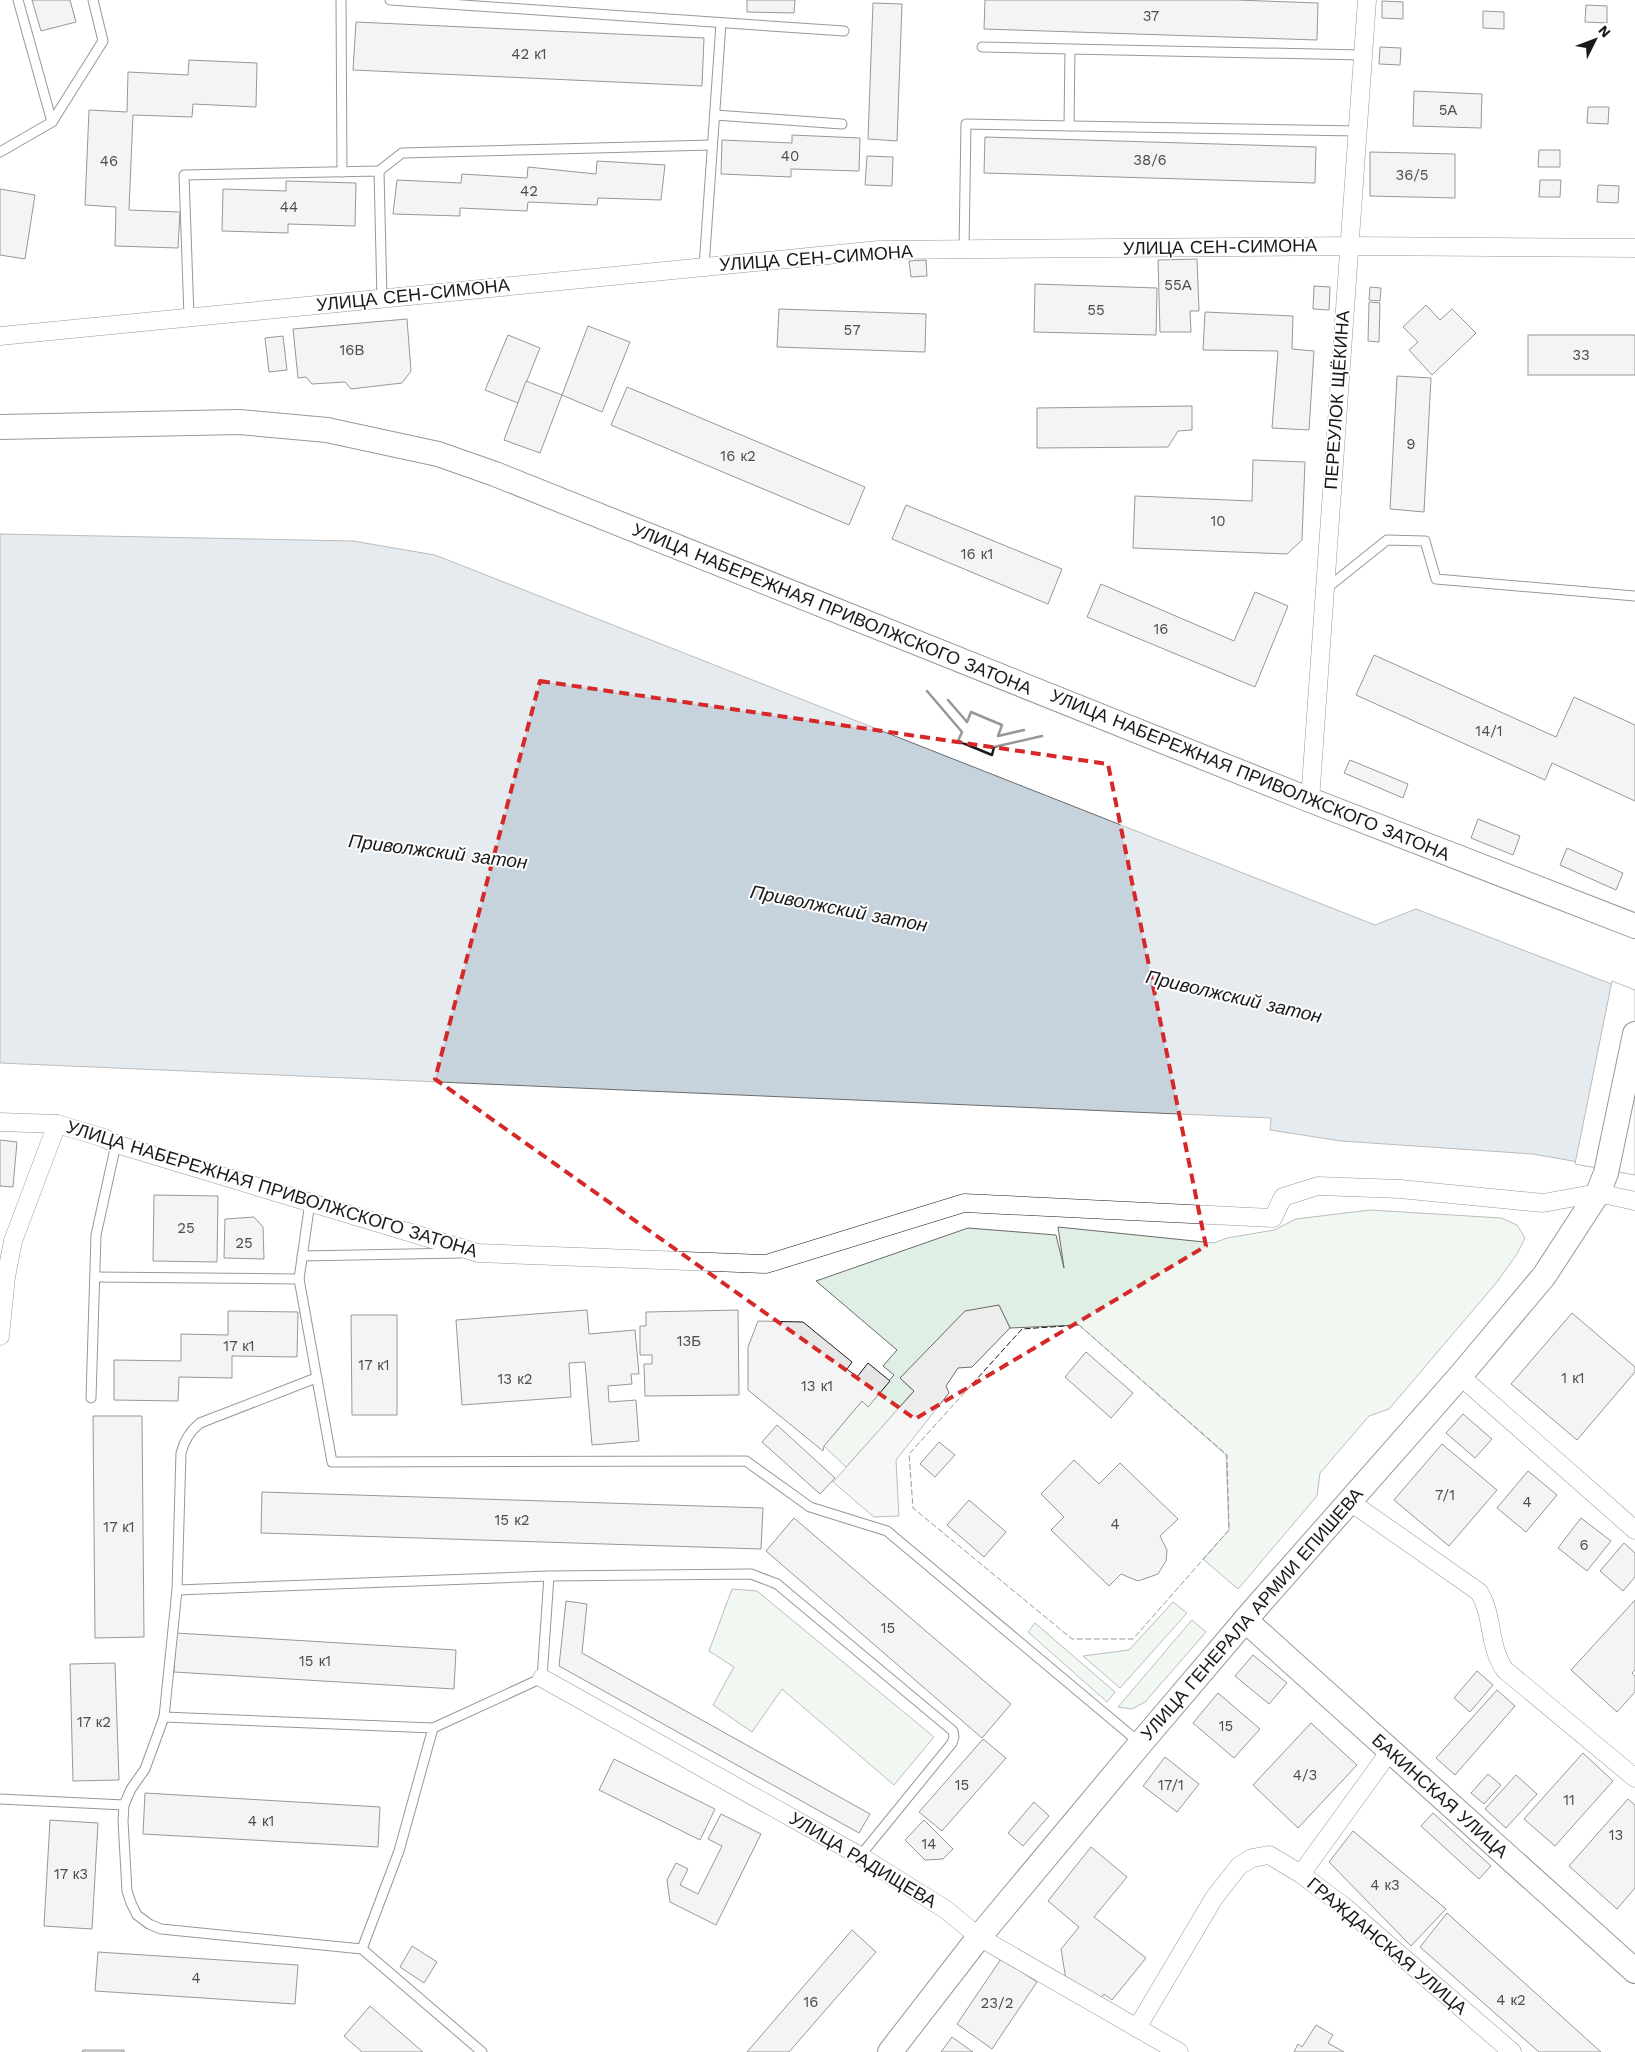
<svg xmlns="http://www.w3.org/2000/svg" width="1635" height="2052" viewBox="0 0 1635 2052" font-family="'Work Sans',sans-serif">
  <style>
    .green { fill: #e0efe3; stroke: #6a6a6a }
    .parking { fill: #ededed; stroke: #6a6a6a }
    .water { fill: #c6d2dc; stroke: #6a6a6a }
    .pier { fill: #fff; stroke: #6a6a6a }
    .building { fill: #e6e6e6; stroke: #1a1a1a }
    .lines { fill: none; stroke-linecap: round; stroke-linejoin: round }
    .service-casing { stroke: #1a1a1a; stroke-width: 11 }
    .minor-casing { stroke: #1a1a1a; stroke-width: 19 }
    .secondary-casing { stroke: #1a1a1a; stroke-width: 26 }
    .service { stroke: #fff; stroke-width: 9 }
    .minor { stroke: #fff; stroke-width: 18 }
    .secondary { stroke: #fff; stroke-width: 24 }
    .fence { stroke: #1a1a1a; stroke-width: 1; stroke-dasharray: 6 2.5; stroke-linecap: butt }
    .wall { stroke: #1a1a1a; stroke-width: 2.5 }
    .marked { fill: none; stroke: #d62828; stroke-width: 4; stroke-dasharray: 10 6; stroke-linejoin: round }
    .labels { text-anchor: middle; stroke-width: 4; stroke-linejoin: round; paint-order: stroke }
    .number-label { font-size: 15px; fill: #4d4d4d }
    .street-label { font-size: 18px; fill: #1a1a1a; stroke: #fff }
    .water-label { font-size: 19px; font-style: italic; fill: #1a1a1a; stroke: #fff }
  </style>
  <rect width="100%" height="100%" fill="#fff"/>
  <!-- green -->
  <g class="green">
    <polygon points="1370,1210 1501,1218 1517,1225 1525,1238 1517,1254 1497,1282 1389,1409 1369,1416 1320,1473 1317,1496 1238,1589 1203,1559 1229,1530 1226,1455 1079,1325 1010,1328 999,1306 900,1378 914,1391 846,1467 824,1446 862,1401 868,1406 894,1375 883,1366 897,1350 816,1281 968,1228 1056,1235 1064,1268 1058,1227 1214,1243 1227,1238 1274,1230 1296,1219"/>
    <polygon points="732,1589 757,1591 934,1737 894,1785 782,1689 752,1732 713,1705 734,1667 709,1651"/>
    <polygon points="1173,1602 1187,1613 1120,1688 1083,1656 1129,1650"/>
    <polygon points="1192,1620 1206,1632 1145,1702 1132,1709 1118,1707"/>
    <polygon points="1035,1623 1115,1692 1107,1702 1028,1632"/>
  </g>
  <!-- parking -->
  <polygon class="parking" points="999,1305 1010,1328 972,1367 958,1368 946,1386 949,1393 896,1460 899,1516 874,1517 833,1482 914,1391 900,1378 965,1311"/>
  <!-- water -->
  <polygon class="water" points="0,534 353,541 435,555 1375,925 1416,909 1635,993 1635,1172 1533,1154 1341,1141 1270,1130 1271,1118 0,1063"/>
  <!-- pier -->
  <polygon class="pier" points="1612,981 1635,990 1635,1175 1575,1164"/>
  <!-- building -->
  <g class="building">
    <polygon points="32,0 70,0 76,22 41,31"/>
    <polygon points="747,0 795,0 794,13 747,12"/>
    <polygon points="985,0 1236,0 1318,3 1317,40 984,29"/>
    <polygon points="1382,1 1403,2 1403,19 1382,18"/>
    <polygon points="873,3 902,4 897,141 868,139"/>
    <polygon points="1586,5 1607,6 1607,23 1585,22"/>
    <polygon points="1483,11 1504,12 1504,29 1483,28"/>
    <polygon points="356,22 704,38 702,86 353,70"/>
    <polygon points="1380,47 1401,48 1400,65 1379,64"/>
    <polygon points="189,60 257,63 256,107 193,104 192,117 133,115 129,210 180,212 178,248 115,246 116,207 85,205 89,110 127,112 128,72 188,75"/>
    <polygon points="1414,91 1482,94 1481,128 1413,126"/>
    <polygon points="1588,107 1609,107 1608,124 1587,123"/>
    <polygon points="792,135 860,138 859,171 791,169 791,177 721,174 722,140 792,143"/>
    <polygon points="985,137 1316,147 1315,183 984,173"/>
    <polygon points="1539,150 1560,150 1560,167 1538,167"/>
    <polygon points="1370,152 1455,154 1455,198 1370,196"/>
    <polygon points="867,156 893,157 892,186 865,185"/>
    <polygon points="597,161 665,165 661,200 598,198 597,205 528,202 527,211 460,208 460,216 393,214 397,180 461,183 462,174 527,178 528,167 596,174"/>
    <polygon points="1540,180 1561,180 1560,197 1539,197"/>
    <polygon points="286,181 356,183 355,226 288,224 288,233 222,231 223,189 286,191"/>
    <polygon points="1598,185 1619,186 1618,203 1597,202"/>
    <polygon points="0,189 35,195 25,259 0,255"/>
    <polygon points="1197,259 1199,311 1190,311 1191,332 1160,332 1158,260"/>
    <polygon points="926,260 927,276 911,277 909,261"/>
    <polygon points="1035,284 1157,288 1156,335 1034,332"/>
    <polygon points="1314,286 1330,287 1329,310 1313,309"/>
    <polygon points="1370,287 1381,288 1380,301 1369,300"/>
    <polygon points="1369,302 1380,303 1379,342 1368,341"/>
    <polygon points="1426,305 1440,320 1452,309 1476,333 1432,375 1409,350 1418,342 1403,327"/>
    <polygon points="779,309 926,314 925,352 777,347"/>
    <polygon points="1205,312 1293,316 1292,349 1314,351 1309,430 1272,428 1278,351 1203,350"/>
    <polygon points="407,319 411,371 402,383 351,389 345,382 312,384 306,377 298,378 293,329"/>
    <polygon points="588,326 630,342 602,412 562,395"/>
    <polygon points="508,335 540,348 518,403 485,390"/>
    <rect x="1528" y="335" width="107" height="40"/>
    <polygon points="283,336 287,370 269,372 265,338"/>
    <polygon points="1397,376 1431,378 1424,512 1390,509"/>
    <polygon points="526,381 562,395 540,453 504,440"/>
    <polygon points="627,387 865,487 849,525 611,425"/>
    <polygon points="1192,406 1192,430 1178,431 1168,447 1037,448 1037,408"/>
    <polygon points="1253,460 1305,462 1302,540 1287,554 1133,548 1135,496 1252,501"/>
    <polygon points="906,505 1062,569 1048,604 892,539"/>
    <polygon points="1101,584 1234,641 1255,592 1288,606 1255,687 1087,617"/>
    <polygon points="1374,655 1556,737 1574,697 1635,725 1635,801 1552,763 1545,780 1356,695"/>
    <polygon points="1350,760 1408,784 1403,798 1344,773"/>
    <polygon points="1478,819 1520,836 1513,855 1471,838"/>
    <polygon points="1567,848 1623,873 1616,890 1560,865"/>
    <polygon points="0,1140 17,1142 13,1187 0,1186"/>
    <polygon points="154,1195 218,1196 217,1262 153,1261"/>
    <polygon points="254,1217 263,1227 264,1259 224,1258 225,1219"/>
    <polygon points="587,1310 589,1334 635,1330 639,1374 631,1374 632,1384 608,1386 609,1402 636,1400 639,1441 592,1445 585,1362 569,1363 571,1397 462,1405 456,1320"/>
    <polygon points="738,1310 739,1395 645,1396 644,1364 652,1364 652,1355 640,1355 640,1326 646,1326 646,1312"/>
    <polygon points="228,1311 298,1312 297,1357 232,1356 232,1378 179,1377 178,1401 114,1400 114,1360 181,1361 181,1334 228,1335"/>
    <polygon points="1572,1313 1635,1367 1635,1372 1577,1440 1511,1384"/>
    <polygon points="351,1315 397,1315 397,1415 352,1415"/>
    <polygon points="758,1321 803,1322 852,1362 847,1369 857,1377 868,1363 890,1381 868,1407 862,1401 824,1446 823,1451 748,1390 748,1347"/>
    <polygon points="1086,1352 1133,1393 1111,1418 1065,1377"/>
    <polygon points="1463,1414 1492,1439 1475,1458 1446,1433"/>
    <polygon points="93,1416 142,1416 144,1637 95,1638"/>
    <polygon points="777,1425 835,1478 820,1494 762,1442"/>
    <polygon points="939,1442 955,1455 935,1477 920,1464"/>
    <polygon points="1442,1444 1497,1490 1449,1546 1394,1500"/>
    <polygon points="1074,1460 1099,1484 1120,1463 1178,1519 1160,1536 1167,1550 1166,1561 1158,1574 1138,1581 1121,1574 1109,1586 1051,1530 1064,1517 1041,1494"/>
    <polygon points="1528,1471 1557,1495 1526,1532 1497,1508"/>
    <polygon points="262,1492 763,1508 761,1549 261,1533"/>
    <polygon points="969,1500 1006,1532 984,1557 947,1525"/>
    <polygon points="794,1518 1011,1704 982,1738 766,1551"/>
    <polygon points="1581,1518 1611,1541 1587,1571 1558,1548"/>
    <polygon points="1624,1543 1635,1553 1635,1577 1623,1591 1600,1571"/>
    <polygon points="1635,1600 1635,1670 1632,1673 1635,1676 1635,1692 1617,1712 1571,1670"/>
    <polygon points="566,1601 587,1604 582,1653 870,1814 859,1833 559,1666"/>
    <polygon points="176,1633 456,1650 454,1689 174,1672"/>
    <polygon points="1253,1655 1287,1683 1269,1704 1235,1676"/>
    <polygon points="115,1663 119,1780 73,1781 70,1664"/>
    <polygon points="1477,1671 1493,1685 1470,1712 1454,1698"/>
    <polygon points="1497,1690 1515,1706 1455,1775 1436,1758"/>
    <polygon points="1218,1693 1260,1729 1234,1758 1193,1723"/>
    <polygon points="1311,1723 1357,1765 1298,1828 1253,1785"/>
    <polygon points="983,1739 1006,1758 942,1831 919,1812"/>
    <polygon points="1583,1753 1613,1781 1555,1846 1524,1819"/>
    <polygon points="1165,1757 1199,1784 1177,1812 1143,1786"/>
    <polygon points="614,1759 715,1809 700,1840 599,1790"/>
    <polygon points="1488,1774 1501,1785 1484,1804 1471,1793"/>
    <polygon points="1516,1775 1537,1794 1506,1828 1485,1809"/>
    <polygon points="145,1793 380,1807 378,1847 143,1834"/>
    <polygon points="1628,1799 1635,1805 1635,1888 1617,1909 1569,1866"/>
    <polygon points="1034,1802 1049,1816 1023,1846 1008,1833"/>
    <polygon points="1433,1813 1491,1866 1479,1879 1421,1826"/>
    <polygon points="721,1814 761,1834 716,1925 670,1902 667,1880 676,1863 688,1869 680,1885 698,1894 722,1846 708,1839"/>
    <polygon points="50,1820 98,1823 92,1929 44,1926"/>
    <polygon points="924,1820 953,1849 943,1859 925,1860 905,1840"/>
    <polygon points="1353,1831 1446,1909 1411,1946 1329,1862"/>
    <polygon points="1091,1847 1127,1877 1094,1917 1146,1958 1112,2000 1104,1994 1096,2004 1066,1980 1061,1949 1079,1927 1048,1901"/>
    <polygon points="1447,1913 1601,2052 1539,2052 1420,1947"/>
    <polygon points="852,1930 876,1952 789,2052 747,2052"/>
    <polygon points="412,1946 437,1962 424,1983 400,1967"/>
    <polygon points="98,1952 298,1965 295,2004 95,1991"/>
    <polygon points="1001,1959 1037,1982 992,2049 957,2024"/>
    <polygon points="370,2006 423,2052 362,2052 344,2036"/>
    <polygon points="1316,2025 1333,2035 1328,2043 1344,2052 1294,2052 1298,2044 1302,2047"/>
    <polygon points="952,2037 973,2052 941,2052"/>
    <polygon points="83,2050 124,2050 124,2052 82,2052"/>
  </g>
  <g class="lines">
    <defs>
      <g id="service">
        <polyline points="341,0 342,172"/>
        <polyline points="390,0 844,31"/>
        <polyline points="982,47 1070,49"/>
        <polyline points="715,115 842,124"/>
        <polyline points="52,122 103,41 93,0"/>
        <polyline points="1069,126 1070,49 1363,55"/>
        <polyline points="0,152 52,122 18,0"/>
        <polyline points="379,171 402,153 712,145"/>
        <polyline points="964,249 966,124 1357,131"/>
        <polyline points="704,267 721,23"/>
        <polyline points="189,317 184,175 379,171 382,299"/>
        <polyline points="1327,588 1387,540 1425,541 1436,579 1635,596"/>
        <polyline points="302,1256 460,1253"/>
        <polyline points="95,1277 299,1279 310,1202"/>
        <polyline points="299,1279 332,1462 746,1461 810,1507 887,1531 1140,1743"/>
        <path d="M316 1378 200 1423C190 1431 184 1441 181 1453L177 1590 164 1717 145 1769 131 1789 124 1805 123 1821 127 1891 131 1903 137 1915 149 1924 161 1929 362 1949 482 2052"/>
        <polyline points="91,1398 96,1235 116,1144"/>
        <polyline points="177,1590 549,1576"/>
        <polyline points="164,1717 433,1728 399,1851 362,1949"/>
        <polyline points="433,1728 542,1678 549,1576 751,1574 777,1584 953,1731 954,1737 952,1743 860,1856"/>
        <polyline points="0,1799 124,1805"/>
      </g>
      <g id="minor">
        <polyline points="0,336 879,250 1348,246 1635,248"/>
        <polyline points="1310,800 1367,0"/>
        <polyline points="0,1122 57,1124 104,1138 116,1144 478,1253 766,1264 964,1203 1273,1218 1283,1197 1318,1186 1400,1189 1543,1203 1598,1193 1635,1201"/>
        <polyline points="0,1336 6,1277 13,1241 57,1124"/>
        <polyline points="1460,1376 1635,1530"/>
        <path d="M1349 1501 1479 1592C1494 1616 1488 1647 1505 1670L1635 1778"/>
        <polyline points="542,1678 860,1856 945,1909 979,1937 1179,2052"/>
        <polyline points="1301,1874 1390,1751"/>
        <polyline points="1137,2028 1214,1898 1239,1866 1252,1858 1269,1855 1301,1874 1346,1908 1512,2052"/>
      </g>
      <g id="secondary">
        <polyline points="0,427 239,422 327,430 438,454 495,474 1310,800 1635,926"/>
        <polyline points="1245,1620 1635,1971"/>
        <polyline points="890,2052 979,1937 1140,1744 1253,1611 1460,1376 1544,1276 1598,1193 1606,1173 1635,1034"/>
      </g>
    </defs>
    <!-- service casing -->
    <use href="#service" class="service-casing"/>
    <!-- minor casing -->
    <use href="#minor" class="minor-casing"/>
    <!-- secondary casing -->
    <use href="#secondary" class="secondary-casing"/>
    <!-- service -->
    <use href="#service" class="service"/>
    <!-- minor -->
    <use href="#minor" class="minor"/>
    <!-- secondary -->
    <use href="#secondary" class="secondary"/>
    <!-- fence -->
    <polygon class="fence" points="1079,1325 1227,1455 1229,1530 1133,1639 1072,1639 913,1508 909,1454 1022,1329"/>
    <!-- wall -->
    <g class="wall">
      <polyline points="927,691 962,732 958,741 992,755 994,747 1042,736"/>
      <polyline points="948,700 967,722 971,712 1002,725 998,736 1024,730"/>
    </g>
  </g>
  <!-- marked area -->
  <path d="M0 0H1635V2052H0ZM540 681 1108 764 1206 1246 915 1419 435 1079Z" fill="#fff" fill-opacity=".55" fill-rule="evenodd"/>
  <path class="marked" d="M540 681 1108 764 1206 1246 915 1419 435 1079Z"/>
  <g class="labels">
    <!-- number labels -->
    <g class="number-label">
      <text x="1151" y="21">37</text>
      <text x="529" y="59">42 к1</text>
      <text x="1448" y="115">5А</text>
      <text x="790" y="161">40</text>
      <text x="1150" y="165">38/6</text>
      <text x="109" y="166">46</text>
      <text x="1412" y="180">36/5</text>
      <text x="529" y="196">42</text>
      <text x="289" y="212">44</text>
      <text x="1178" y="290">55А</text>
      <text x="1096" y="315">55</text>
      <text x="852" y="335">57</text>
      <text x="352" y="355">16В</text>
      <text x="1581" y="360">33</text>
      <text x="1411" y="449">9</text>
      <text x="738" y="461">16 к2</text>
      <text x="1218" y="526">10</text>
      <text x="977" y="559">16 к1</text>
      <text x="1161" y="634">16</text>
      <text x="1489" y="736">14/1</text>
      <text x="186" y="1233">25</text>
      <text x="244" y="1248">25</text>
      <text x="689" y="1346">13Б</text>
      <text x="239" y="1351">17 к1</text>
      <text x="374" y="1370">17 к1</text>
      <text x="1573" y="1383">1 к1</text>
      <text x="515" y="1384">13 к2</text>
      <text x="817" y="1391">13 к1</text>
      <text x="1445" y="1500">7/1</text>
      <text x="1527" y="1507">4</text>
      <text x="512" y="1525">15 к2</text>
      <text x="1115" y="1529">4</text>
      <text x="119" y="1532">17 к1</text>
      <text x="1584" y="1550">6</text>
      <text x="888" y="1633">15</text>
      <text x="315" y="1666">15 к1</text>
      <text x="94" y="1727">17 к2</text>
      <text x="1226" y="1731">15</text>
      <text x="1305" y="1780">4/3</text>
      <text x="962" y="1790">15</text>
      <text x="1171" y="1790">17/1</text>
      <text x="1569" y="1805">11</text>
      <text x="261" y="1826">4 к1</text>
      <text x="1616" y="1840">13</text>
      <text x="929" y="1849">14</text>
      <text x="71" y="1879">17 к3</text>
      <text x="1385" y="1890">4 к3</text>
      <text x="196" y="1983">4</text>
      <text x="1511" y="2005">4 к2</text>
      <text x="811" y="2007">16</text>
      <text x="997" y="2008">23/2</text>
    </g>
    <!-- street labels -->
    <g class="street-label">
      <text transform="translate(1220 247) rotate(-1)" y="6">УЛИЦА СЕН-СИМОНА</text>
      <text transform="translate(816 258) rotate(-4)" y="6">УЛИЦА СЕН-СИМОНА</text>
      <text transform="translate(413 295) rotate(-6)" y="6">УЛИЦА СЕН-СИМОНА</text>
      <text transform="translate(1337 400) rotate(-86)" y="6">ПЕРЕУЛОК ЩЁКИНА</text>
      <text transform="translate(832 609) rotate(22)" y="6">УЛИЦА НАБЕРЕЖНАЯ ПРИВОЛЖСКОГО ЗАТОНА</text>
      <text transform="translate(1250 775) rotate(22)" y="6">УЛИЦА НАБЕРЕЖНАЯ ПРИВОЛЖСКОГО ЗАТОНА</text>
      <text transform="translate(272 1189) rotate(17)" y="6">УЛИЦА НАБЕРЕЖНАЯ ПРИВОЛЖСКОГО ЗАТОНА</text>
      <text transform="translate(1252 1614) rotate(-49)" y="6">УЛИЦА ГЕНЕРАЛА АРМИИ ЕПИШЕВА</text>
      <text transform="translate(1440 1796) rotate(42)" y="6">БАКИНСКАЯ УЛИЦА</text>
      <text transform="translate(863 1860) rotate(31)" y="6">УЛИЦА РАДИЩЕВА</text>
      <text transform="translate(1387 1946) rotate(40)" y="6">ГРАЖДАНСКАЯ УЛИЦА</text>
    </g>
    <!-- water labels -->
    <g class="water-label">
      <text transform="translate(438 851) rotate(7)" y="7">Приволжский затон</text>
      <text transform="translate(839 908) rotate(11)" y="7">Приволжский затон</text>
      <text transform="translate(1234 996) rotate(13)" y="7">Приволжский затон</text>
    </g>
  </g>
  <!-- north arrow -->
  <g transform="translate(1595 40) rotate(48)" stroke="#ffffff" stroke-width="4" paint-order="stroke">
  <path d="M0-4L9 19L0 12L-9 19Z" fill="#1a1a1a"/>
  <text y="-8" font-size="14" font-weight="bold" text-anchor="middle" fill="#1a1a1a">N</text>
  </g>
</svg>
